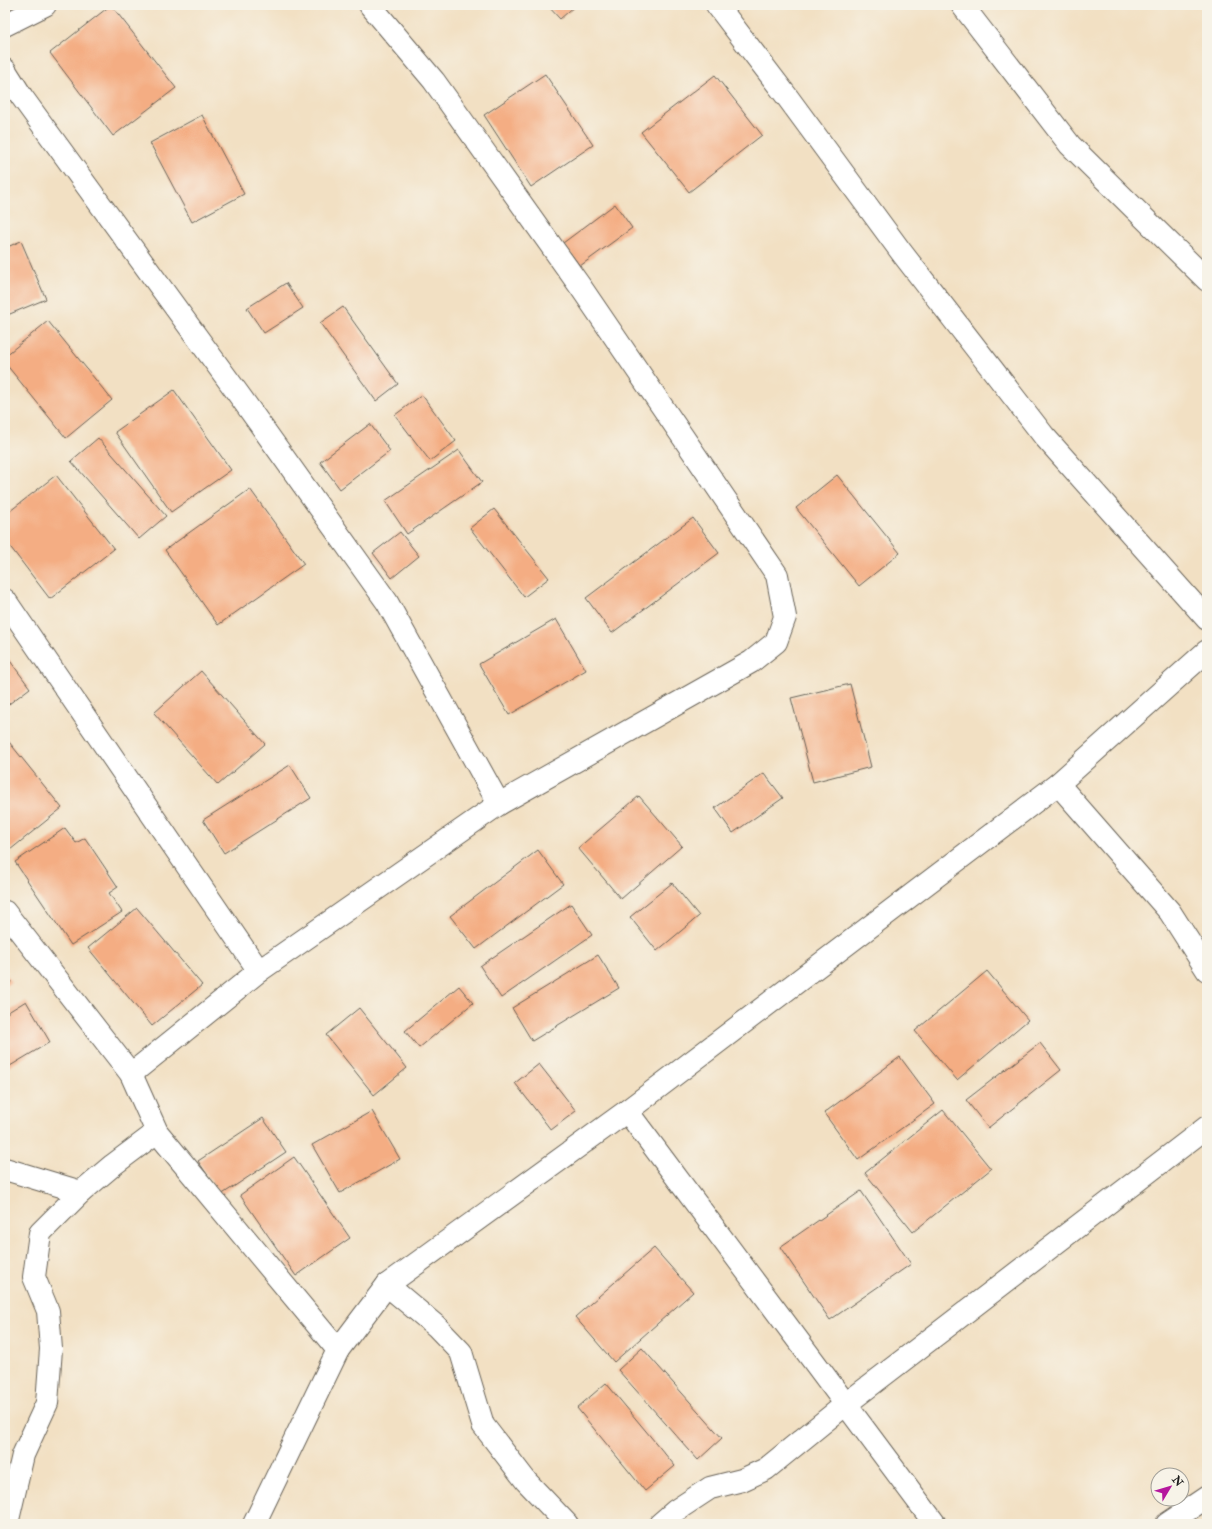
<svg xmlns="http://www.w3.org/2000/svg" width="1212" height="1529" viewBox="0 0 1212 1529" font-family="'IM FELL Double Pica',serif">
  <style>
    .building { fill: #f4ad83 }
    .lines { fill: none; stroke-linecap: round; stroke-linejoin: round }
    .minor-casing { stroke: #676156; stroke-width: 24 }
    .minor { stroke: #fff; stroke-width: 22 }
  </style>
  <rect width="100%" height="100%" fill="#f7f3e8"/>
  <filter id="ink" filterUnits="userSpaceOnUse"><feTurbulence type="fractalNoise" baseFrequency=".025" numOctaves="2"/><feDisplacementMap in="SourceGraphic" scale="8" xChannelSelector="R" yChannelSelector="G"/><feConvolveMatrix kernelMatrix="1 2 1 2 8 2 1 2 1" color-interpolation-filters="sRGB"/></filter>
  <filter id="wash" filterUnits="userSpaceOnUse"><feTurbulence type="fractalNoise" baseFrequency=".012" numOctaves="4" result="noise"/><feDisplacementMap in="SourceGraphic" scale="16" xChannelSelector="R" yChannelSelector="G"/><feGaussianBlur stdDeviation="0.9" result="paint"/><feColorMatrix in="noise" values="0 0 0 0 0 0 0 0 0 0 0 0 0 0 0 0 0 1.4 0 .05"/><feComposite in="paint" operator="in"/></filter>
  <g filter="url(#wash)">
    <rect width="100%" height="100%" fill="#f2e0c3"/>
    <g id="blocks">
      <!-- building -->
      <g class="building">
        <polygon points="111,5 176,88 113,136 50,53"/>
        <polygon points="547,5 576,5 560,19"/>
        <polygon points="545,74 593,145 531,187 484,115"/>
        <polygon points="715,75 762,135 689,192 641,132"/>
        <polygon points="202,115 244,194 192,222 150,143"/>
        <polygon points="615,204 632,228 580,266 563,243"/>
        <polygon points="21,241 46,299 5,316 5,248"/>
        <polygon points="286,283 303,308 264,333 247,308"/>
        <polygon points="343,307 398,384 376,401 320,323"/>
        <polygon points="48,321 112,400 66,438 5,363 5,356"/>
        <polygon points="174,390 231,470 171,512 115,432"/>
        <polygon points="422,395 456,441 430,461 395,415"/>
        <polygon points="370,424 390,451 340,489 320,462"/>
        <polygon points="98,438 166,516 139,539 71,461"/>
        <polygon points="459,450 482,482 407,534 385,501"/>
        <polygon points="56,475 114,549 50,599 5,540 5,515"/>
        <polygon points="837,475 900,553 859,586 796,508"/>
        <polygon points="250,489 304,564 218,625 165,550"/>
        <polygon points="494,509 549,578 524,597 470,528"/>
        <polygon points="693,518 719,553 612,633 586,598"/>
        <polygon points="400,532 419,556 392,578 373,553"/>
        <polygon points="556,619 586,670 509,715 479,664"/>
        <polygon points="5,654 30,688 5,707"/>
        <polygon points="201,671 265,744 218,785 154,713"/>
        <polygon points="850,684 871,767 813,782 791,698"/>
        <polygon points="5,737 62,808 5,854"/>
        <polygon points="290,765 311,798 224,853 203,820"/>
        <polygon points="764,773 783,798 733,833 715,808"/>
        <polygon points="639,796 682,846 621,899 578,848"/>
        <polygon points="65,828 76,843 85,838 118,887 109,893 122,912 71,945 15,862"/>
        <polygon points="538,850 563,884 476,949 450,916"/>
        <polygon points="672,883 699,916 657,951 630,917"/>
        <polygon points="571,904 592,935 501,998 480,966"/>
        <polygon points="137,908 202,985 152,1026 88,948"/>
        <polygon points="598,955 619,988 532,1041 512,1008"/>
        <polygon points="987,971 1028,1020 957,1080 915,1031"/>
        <polygon points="5,972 11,982 5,986"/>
        <polygon points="459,986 473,1003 419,1048 405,1031"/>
        <polygon points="26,1001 50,1042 5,1069 5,1014"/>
        <polygon points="359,1008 407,1068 374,1095 326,1035"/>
        <polygon points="1040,1043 1061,1070 988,1128 966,1100"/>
        <polygon points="900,1057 935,1104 858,1160 824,1113"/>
        <polygon points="539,1064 576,1111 551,1130 515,1083"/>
        <polygon points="943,1110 991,1169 913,1232 865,1173"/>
        <polygon points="372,1111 400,1159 340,1193 312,1145"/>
        <polygon points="263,1118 286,1152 221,1195 198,1161"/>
        <polygon points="294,1157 350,1238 296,1276 240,1195"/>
        <polygon points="861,1191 911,1264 830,1320 780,1247"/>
        <polygon points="654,1248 693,1292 614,1362 575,1317"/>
        <polygon points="642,1348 722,1438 698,1460 618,1370"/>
        <polygon points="606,1383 675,1466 645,1491 577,1408"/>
      </g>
    </g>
  </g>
  <g filter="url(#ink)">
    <use href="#blocks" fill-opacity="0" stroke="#676156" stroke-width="1"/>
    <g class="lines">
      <defs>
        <g id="minor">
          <polyline points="370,5 434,81 582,289 777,575 785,617 776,642 751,662 499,804 259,971 131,1074 157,1132 338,1350 387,1285 627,1111 1058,784 1207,651"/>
          <polyline points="717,5 788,98 902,253 1044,436 1207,619"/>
          <polyline points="962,5 1070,145 1207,280"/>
          <polyline points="5,25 45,5"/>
          <polyline points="5,70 22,97 242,399 387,602 499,804"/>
          <polyline points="5,600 259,971"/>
          <polyline points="1058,784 1170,912 1207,970"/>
          <polyline points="5,912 131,1074"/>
          <polyline points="627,1111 935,1524"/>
          <polyline points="5,1169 81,1192"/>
          <polyline points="387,1285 436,1326 461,1352 483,1425 526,1481 567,1524"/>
          <polyline points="7,1524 23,1455 47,1403 51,1349 48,1311 34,1277 40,1233 81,1192 113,1165 157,1132"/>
          <polyline points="254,1524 338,1350"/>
          <polyline points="660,1524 675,1511 710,1488 742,1480 766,1469 846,1404 1207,1127"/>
          <polyline points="1167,1524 1207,1497"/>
        </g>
      </defs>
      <!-- minor casing -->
      <use href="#minor" class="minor-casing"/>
      <!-- minor -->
      <use href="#minor" class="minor"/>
    </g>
  </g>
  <!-- margin -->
  <rect width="1212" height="1529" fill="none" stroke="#f7f3e8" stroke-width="20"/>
  <!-- north arrow -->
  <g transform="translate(1170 1487) rotate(52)"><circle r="19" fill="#f7f3e8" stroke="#9f9d96"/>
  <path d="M0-3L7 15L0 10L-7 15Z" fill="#b5179e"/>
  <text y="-6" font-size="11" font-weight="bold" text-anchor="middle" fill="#1c1c1c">N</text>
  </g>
</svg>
